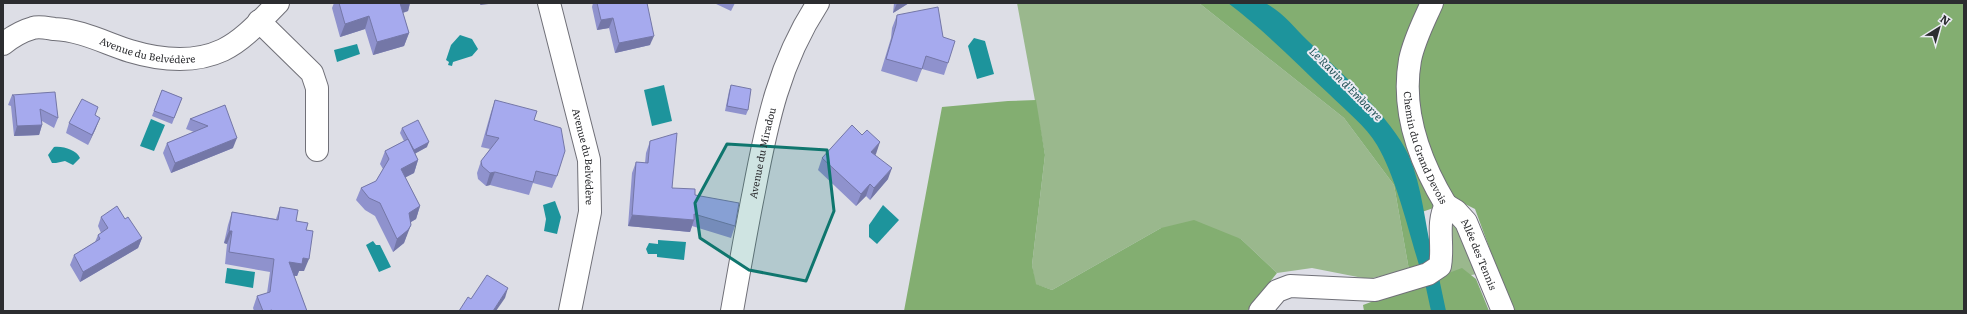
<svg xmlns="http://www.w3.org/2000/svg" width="1967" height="314" viewBox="0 0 1967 314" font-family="Literata,serif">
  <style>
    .green { fill: #9ab88d }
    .forest { fill: #83ae71 }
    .water { fill: #1d949c }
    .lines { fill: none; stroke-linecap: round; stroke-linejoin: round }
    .minor-casing { stroke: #707078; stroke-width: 24 }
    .minor { stroke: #fff; stroke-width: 22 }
    .wall { fill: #8f92cd }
    .shaded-wall { fill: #7477a7 }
    .building { fill: #a6aaee; stroke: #7477a7 }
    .marked { fill: #0f766e; fill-opacity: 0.2; stroke: #0f766e; stroke-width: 3; stroke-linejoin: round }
    .labels { text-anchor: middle; stroke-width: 4; stroke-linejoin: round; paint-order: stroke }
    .street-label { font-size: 10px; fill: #2c2d30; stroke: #ebebf4 }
    .water-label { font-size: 11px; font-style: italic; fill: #215054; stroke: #ebebf4 }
  </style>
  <rect width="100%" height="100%" fill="#dddee6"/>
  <!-- green -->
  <g class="green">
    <polygon points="1017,3 1199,3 1344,118 1394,185 1409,270 1368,279 1312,268 1277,273 1241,239 1161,228 1052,290 1035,284 1032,265 1045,155"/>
    <polygon points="1457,219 1477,274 1449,279 1447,293 1447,271 1453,244 1449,226"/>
  </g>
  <!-- forest -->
  <g class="forest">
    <polygon points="1199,3 1963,3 1964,311 1514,311 1497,276 1489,247 1475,209 1457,200 1416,214 1424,267 1409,270 1394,185 1344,118"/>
    <polygon points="1036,100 1045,155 1032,265 1036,284 1052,290 1161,228 1194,220 1241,239 1277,273 1247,311 904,311 942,107 1008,101"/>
    <polygon points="1462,268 1476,279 1489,311 1364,311 1363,305"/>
  </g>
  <!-- water -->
  <g class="water">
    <path d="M1228 3C1236 3 1261 0 1267 4 1282 12 1295 28 1307 40 1338 70 1392 118 1409 156 1423 189 1425 227 1434 262L1419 265C1408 229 1396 177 1377 145 1366 126 1345 110 1329 94 1296 63 1264 30 1228 3Z"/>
    <polygon points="460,35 472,39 478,49 472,56 453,62 452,66 448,65 449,62 446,60 451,45"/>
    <polygon points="974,38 985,41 994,74 977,79 968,46"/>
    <polygon points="357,44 360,54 337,62 334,50"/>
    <polygon points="664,85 672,121 652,126 644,90"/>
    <polygon points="151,119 165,125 154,151 140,146"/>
    <path d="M54 147C64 146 76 150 80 158L73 165 65 161 56 163H52L48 155Z"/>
    <polygon points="555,201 561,217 557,234 544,231 546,219 543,205"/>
    <polygon points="883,205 899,220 877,244 869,237 869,225"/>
    <polygon points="658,240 686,242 684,260 657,257 657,254 648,254 646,249 649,243 658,244"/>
    <polygon points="373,241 376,245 380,245 391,267 379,272 366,245"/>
    <polygon points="227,268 255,272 253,288 225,283"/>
    <polygon points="1439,278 1446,311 1431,311 1425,283"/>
  </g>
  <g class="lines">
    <defs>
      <g id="minor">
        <path id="s1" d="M549 3 589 160 590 212 570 311"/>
        <path id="s2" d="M1432 3C1424 21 1414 40 1410 60 1401 111 1420 162 1446 205"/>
        <polyline points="259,21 312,73 317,88 317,150"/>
        <path id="s3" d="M3 44C12 37 22 31 33 28 39 26 47 28 54 29 81 30 105 43 130 51 160 60 193 64 223 50 244 40 262 19 278 3"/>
        <path id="s4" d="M1446 205 1456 211 1466 222 1503 311"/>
        <path id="s5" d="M732 311C739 271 746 231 754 191 767 122 779 63 818 3"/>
        <path d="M1260 311 1277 291 1290 286 1375 290 1428 274 1440 266C1444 246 1436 223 1446 205"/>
      </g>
    </defs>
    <!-- minor casing -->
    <use href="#minor" class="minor-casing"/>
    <!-- minor -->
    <use href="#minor" class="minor"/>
  </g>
  <!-- wall -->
  <g class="wall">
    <polygon points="334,3 410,3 408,11 403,13 409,33 404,46 373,55 365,29 340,37 332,8"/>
    <polygon points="593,3 647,3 650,45 615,53 609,28 597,30 592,7"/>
    <polygon points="714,3 735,3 731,11"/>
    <polygon points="894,3 909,3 893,13"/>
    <polygon points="897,15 943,37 948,63 944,75 922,69 917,82 881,71 891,38 892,28"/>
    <polygon points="731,85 748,110 746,115 725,111 729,91"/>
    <polygon points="162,90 182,98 172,124 152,116"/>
    <polygon points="12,95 58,118 54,128 42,121 42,125 39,135 14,136 11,106 8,105"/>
    <polygon points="495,100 534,120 557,176 552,188 533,183 529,195 490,185 486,186 478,179 477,173 481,161 490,149 481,147 491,112"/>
    <polygon points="225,105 233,148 171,173 163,153 167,143 194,132 186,129 190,119"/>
    <polygon points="95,115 96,128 88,145 66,133 69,123"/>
    <polygon points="402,128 427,147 415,153 418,160 414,173 405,177 420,206 416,219 411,222 404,243 393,252 375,216 365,210 356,200 361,188 376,181 383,169 380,164 385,151 404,141 400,133"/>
    <polygon points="650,141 672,188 695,195 735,226 731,238 692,226 690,232 628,226 632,173 636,162 645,163 646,153"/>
    <polygon points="876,154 875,155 888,179 870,200 866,196 856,206 818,170 822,158"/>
    <polygon points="280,207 306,230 304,271 299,271 297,276 294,276 307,311 254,311 253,308 257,296 267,293 270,272 225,264 227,244 224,243 228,225 232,212 276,219"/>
    <polygon points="101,217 125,219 142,238 138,248 80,282 70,265 74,255 95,242 98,235 101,233 98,226"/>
  </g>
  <!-- shaded-wall -->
  <g class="shaded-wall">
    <polygon points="400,3 410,3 408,11 395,15"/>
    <polygon points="481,3 497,3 480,5"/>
    <polygon points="897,3 909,3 893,13"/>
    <polygon points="369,16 365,29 340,37 345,24"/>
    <polygon points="613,18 609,28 597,30 601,20"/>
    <polygon points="409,33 404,46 373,55 377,42"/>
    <polygon points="654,36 650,45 615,53 619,43"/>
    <polygon points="100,118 96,128 88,145 92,135"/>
    <polygon points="42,125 39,135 14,136 17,126"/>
    <polygon points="237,138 233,148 171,173 175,163"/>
    <polygon points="429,142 427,147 411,156 413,150"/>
    <polygon points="880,142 876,154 867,164 871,152"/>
    <polygon points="418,160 414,173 397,182 401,169"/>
    <polygon points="892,168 888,179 870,200 874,188"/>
    <polygon points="495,172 490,185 486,186 490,173"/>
    <polygon points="870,184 866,196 856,206 861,194"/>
    <polygon points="420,206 416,219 404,226 409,213"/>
    <polygon points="632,215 694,220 690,232 628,226"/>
    <polygon points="411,225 404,243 393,252 397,239"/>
    <polygon points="229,231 232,231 227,244 224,243"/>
    <polygon points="142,238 138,248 80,282 83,272"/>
    <polygon points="303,258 309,259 304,271 299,271 297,276 284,275 289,262"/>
    <polygon points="508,288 505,298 496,311 493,311"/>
  </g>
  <!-- building -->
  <g class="building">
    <polygon points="339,3 400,3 409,33 377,42 369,16 345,24"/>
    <polygon points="597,3 647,3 654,36 619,43 613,18 601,20"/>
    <polygon points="938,7 943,37 955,41 948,63 926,56 922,69 886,59 896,25 897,15"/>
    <polygon points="731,85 751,89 748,110 727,106"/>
    <polygon points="162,90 182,98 174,118 154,111"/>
    <polygon points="55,92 58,118 40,109 42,125 17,126 14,96 12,95"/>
    <polygon points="82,99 98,107 95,115 100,118 92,135 69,123"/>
    <polygon points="495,100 537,111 534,120 561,128 565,151 557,176 536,171 533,182 495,172 490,173 482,166 481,161 499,138 486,135"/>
    <polygon points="225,105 237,138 175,163 167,143 208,126 190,119"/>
    <polygon points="418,120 429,142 414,150 402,128"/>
    <polygon points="852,125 862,135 867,130 880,142 871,152 892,168 874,188 870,184 861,194 822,158"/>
    <polygon points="677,133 672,188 695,189 695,195 739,203 735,226 694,214 694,220 632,215 636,162 648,163 650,141"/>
    <polygon points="408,139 418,160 401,169 420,206 409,213 411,225 408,230 397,239 380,203 369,198 361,188 376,181 389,159 385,151"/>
    <polygon points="117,206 125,219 128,217 142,238 83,272 74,255 100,239 98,235 108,228 101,217"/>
    <polygon points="280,207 298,210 296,221 308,223 306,230 313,231 309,259 303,258 302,264 289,262 307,311 272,311 272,310 268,311 263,311 257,296 270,292 274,259 229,252 232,231 229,231 232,212 278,220"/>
    <polygon points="487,275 508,288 493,311 459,311 468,297 471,299"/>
  </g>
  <!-- marked area -->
  <path class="marked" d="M727 144 827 150 834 211 806 281 749 270 700 238 695 203Z"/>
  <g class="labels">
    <!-- street labels -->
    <g class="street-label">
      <text dy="4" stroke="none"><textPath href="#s3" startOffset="152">Avenue du Belvédère</textPath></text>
      <text dy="4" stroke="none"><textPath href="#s2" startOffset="152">Chemin du Grand Devois</textPath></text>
      <text dy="4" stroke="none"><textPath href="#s5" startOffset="161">Avenue du Miradou</textPath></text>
      <text dy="4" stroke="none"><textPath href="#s1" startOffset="158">Avenue du Belvédère</textPath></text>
      <text dy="4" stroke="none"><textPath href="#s4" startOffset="61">Allée des Tennis</textPath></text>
    </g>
    <!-- water labels -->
    <g class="water-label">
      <text transform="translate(1346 84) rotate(45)" y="4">Le Ravin d'Embarre</text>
    </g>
  </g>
  <!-- border -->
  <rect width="1967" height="314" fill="none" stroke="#2c2d30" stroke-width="8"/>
  <!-- north arrow -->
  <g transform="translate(1939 28) rotate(37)" stroke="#ebebf4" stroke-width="3" paint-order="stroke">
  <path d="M0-3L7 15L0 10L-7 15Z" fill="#2c2d30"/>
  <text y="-6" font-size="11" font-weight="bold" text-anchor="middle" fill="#2c2d30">N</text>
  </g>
</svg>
